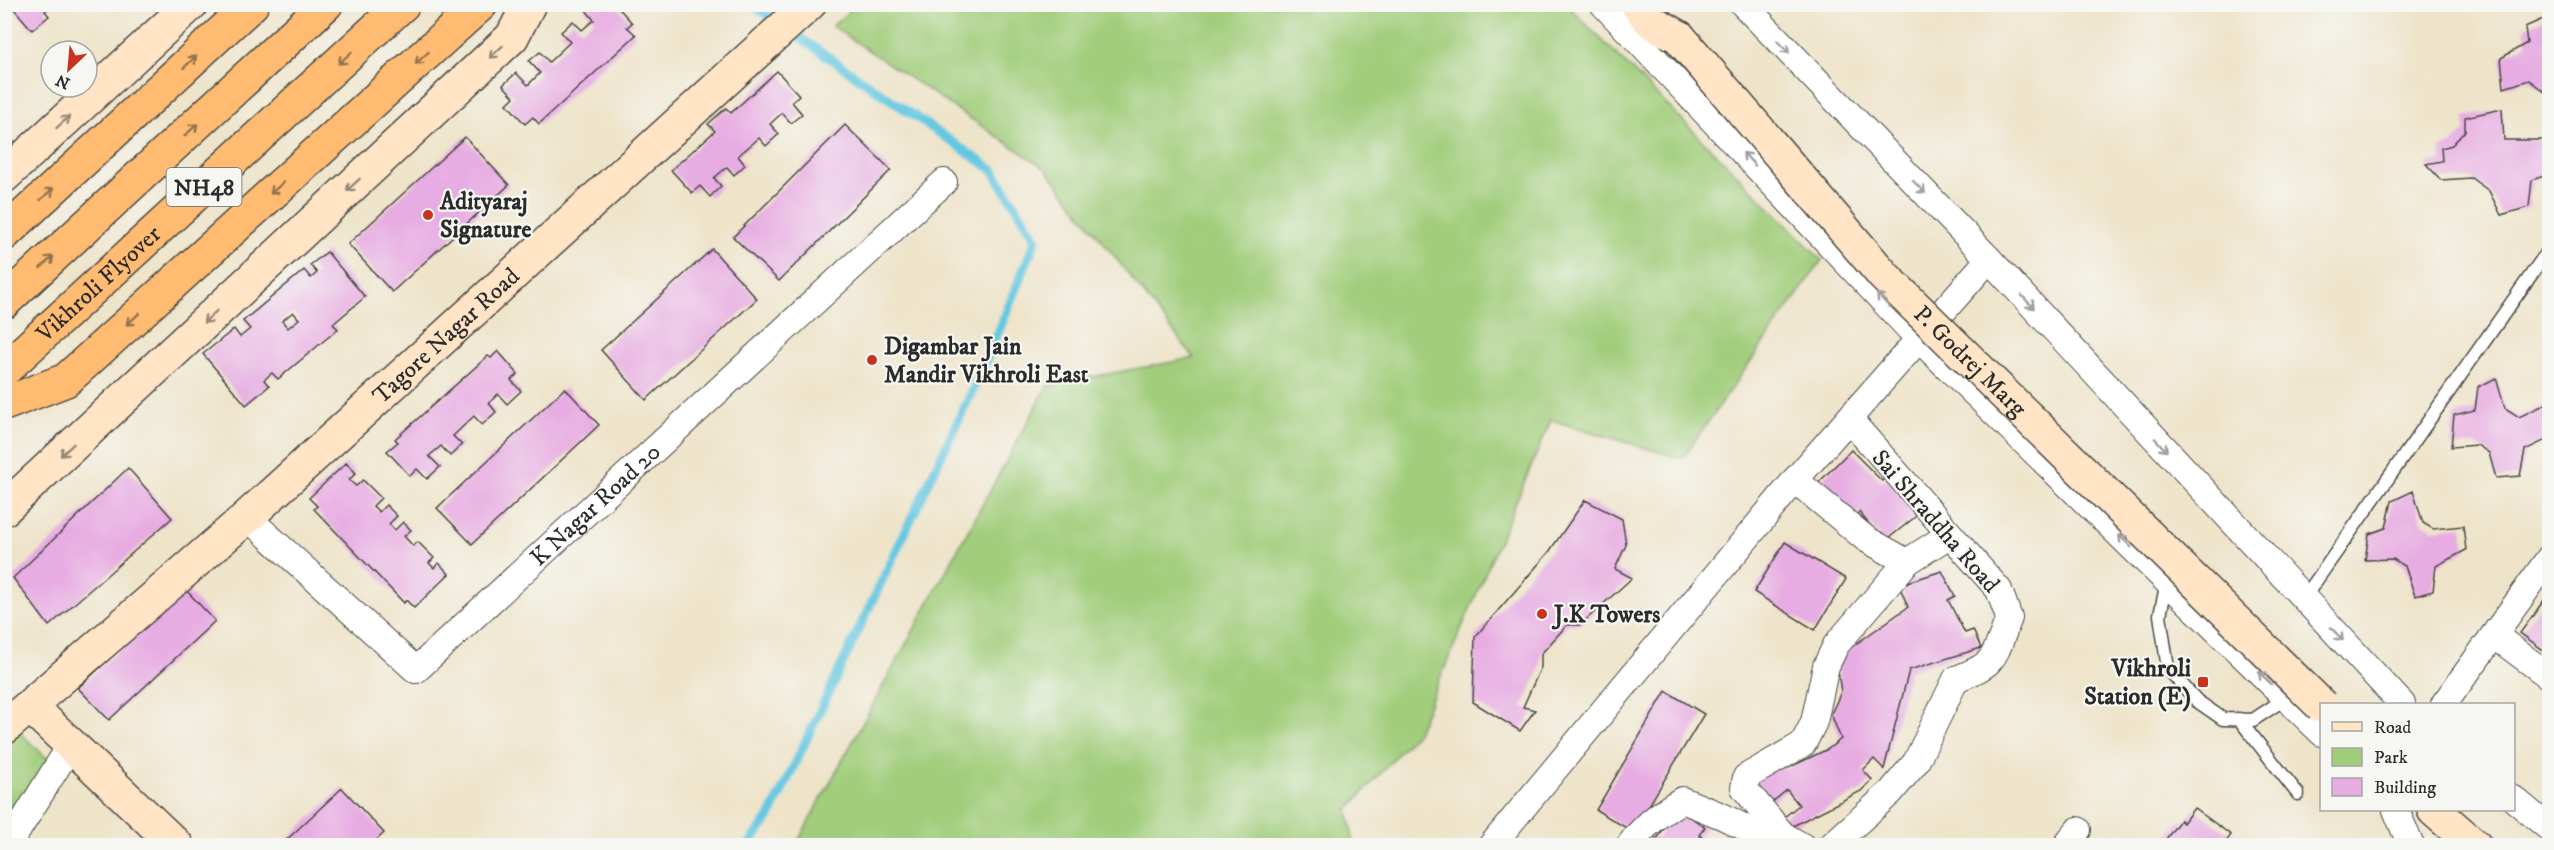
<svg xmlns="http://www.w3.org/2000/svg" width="2554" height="850" viewBox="0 0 2554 850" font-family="'IM FELL DW Pica',serif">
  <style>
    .green { fill: #a1cd7b; stroke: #667c53; stroke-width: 1.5 }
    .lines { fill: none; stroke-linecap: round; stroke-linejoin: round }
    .stream { stroke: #63c7e1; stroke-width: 9 }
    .building { fill: #e7ace2; fill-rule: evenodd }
    .lane-casing { stroke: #484743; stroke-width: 15 }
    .street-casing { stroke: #484743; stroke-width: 28 }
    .secondary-casing { stroke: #484743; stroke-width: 36 }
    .highway-casing { stroke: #484743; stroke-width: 36 }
    .lane { stroke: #fff; stroke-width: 12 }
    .street { stroke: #fff; stroke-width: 26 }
    .secondary { stroke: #ffe4c6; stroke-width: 33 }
    .highway { stroke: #febb71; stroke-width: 33 }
    .secondary-bridge-casing { stroke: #484743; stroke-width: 36; stroke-linecap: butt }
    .secondary-bridge { stroke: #ffe4c6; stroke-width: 33 }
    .oneway { stroke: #a0a0a0 }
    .oneway2 { stroke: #958878 }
    .oneway3 { stroke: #94734e }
    .poi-dot { fill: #c8321e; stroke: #f6f6f2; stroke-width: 2 }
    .labels { text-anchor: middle; stroke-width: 4.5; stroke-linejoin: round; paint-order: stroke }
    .shield { fill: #f6f6f2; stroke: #686867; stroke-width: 1.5 }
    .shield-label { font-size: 22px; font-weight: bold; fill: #2b2b2b }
    .poi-label { font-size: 24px; font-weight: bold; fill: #2b2b2b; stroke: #f6f6f2; text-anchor: start }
    .street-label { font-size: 24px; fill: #2b2b2b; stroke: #f6f6f2 }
  </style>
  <rect width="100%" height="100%" fill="#f6f6f2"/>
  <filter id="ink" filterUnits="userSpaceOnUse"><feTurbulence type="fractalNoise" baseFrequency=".0167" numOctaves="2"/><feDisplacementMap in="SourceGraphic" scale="12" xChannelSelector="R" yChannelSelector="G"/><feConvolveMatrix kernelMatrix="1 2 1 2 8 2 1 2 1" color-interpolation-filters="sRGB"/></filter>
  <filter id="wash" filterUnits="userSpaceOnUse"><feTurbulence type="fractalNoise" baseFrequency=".008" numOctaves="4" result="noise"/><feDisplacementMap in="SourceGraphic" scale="24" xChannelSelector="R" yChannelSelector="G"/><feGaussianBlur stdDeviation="1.35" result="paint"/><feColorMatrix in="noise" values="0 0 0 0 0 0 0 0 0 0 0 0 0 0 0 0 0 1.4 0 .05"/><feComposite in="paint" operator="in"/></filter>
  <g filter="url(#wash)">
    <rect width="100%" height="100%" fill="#eee4ca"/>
    <!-- green -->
    <g class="green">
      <polygon points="857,5 1567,5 1822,260 1682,459 1551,420 1417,732 1348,810 1354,845 796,845 1048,385 1194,358 1046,169 832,26"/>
      <polygon points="14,727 53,764 4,841 4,736"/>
    </g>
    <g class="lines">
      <!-- stream -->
      <polyline class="stream" points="748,846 770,816 987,360 1036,239 993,170 751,4"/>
    </g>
    <g id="blocks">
      <!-- building -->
      <g class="building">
        <polygon points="10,4 53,4 45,11 49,16 32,30"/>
        <polygon points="590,4 607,7 615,4 632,23 627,27 636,35 539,124 533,117 525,124 507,104 514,97 503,85 516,73 528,85 540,73 529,61 540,52 549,62 570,42 561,32 573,21 582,30 594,20 585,9"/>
        <polygon points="2550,16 2550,96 2529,80 2504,88 2501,58 2527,43 2525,27"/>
        <polygon points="777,71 799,95 792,102 802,114 791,123 782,113 770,124 779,134 766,146 759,138 738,156 745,165 734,175 727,167 714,178 721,186 710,197 700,186 692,193 671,170 715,131 708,124 726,108 731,113"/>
        <polygon points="2502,109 2504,140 2545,140 2550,174 2532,180 2529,207 2501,215 2489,191 2471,178 2441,180 2426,164 2442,161 2441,148 2452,145 2465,131 2465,117"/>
        <polygon points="845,125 891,170 779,281 733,237"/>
        <polygon points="465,137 509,185 392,292 348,244"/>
        <polygon points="712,249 757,299 646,400 601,350"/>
        <path d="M327 252 365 297 333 324 338 329 278 379 272 373 264 380 269 386 246 405 203 354 234 329 240 337 250 329 243 321 304 270 311 278 317 273 310 265ZM293 312 299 319 288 328 282 321Z"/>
        <polygon points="2550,307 2550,333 2547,333 2544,309"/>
        <polygon points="498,351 518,374 511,380 521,391 507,404 498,394 489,403 496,412 482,425 474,416 453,436 462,445 450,456 441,446 429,456 440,467 427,479 417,469 410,476 387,451 398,442 395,439 488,356 491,358"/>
        <polygon points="2496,378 2505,408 2519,417 2546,404 2550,438 2525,450 2520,476 2496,478 2489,453 2477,445 2451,447 2454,415 2475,410 2478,387"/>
        <polygon points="565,388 599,425 472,544 437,508"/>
        <polygon points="1851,450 1882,481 1889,475 1920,513 1884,542 1859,512 1854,518 1818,483"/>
        <polygon points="346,463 356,473 349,480 356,486 363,480 381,498 373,506 379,512 386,505 397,516 389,524 395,530 403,522 411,530 404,536 413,546 418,542 434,558 429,563 434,568 439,563 449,574 414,608 406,600 404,603 314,509 317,506 309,498"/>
        <polygon points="128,468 172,518 49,626 13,578"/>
        <polygon points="2413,491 2423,523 2433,529 2463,526 2466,550 2436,566 2433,591 2415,596 2405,566 2393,559 2365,560 2369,534 2386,528 2392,501"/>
        <polygon points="1585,500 1622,519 1626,545 1615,569 1632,578 1580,625 1567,625 1541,654 1541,667 1523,707 1535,710 1520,731 1473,702 1475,637 1549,552"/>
        <polygon points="1785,542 1846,579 1815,630 1754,592"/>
        <polygon points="1942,571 1955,596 1948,600 1965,633 1973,630 1981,648 1909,670 1884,769 1874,759 1863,770 1872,780 1861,791 1791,827 1783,818 1799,805 1787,790 1771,803 1753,781 1784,764 1786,769 1828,749 1841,739 1831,714 1841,692 1836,658 1908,607 1899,585"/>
        <polygon points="185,589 215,621 109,720 78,688"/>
        <polygon points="2550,592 2550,655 2520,633"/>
        <polygon points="1666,691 1704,714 1633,832 1596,810"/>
        <polygon points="342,788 384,833 370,846 280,846"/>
        <polygon points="1677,808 1705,827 1699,835 1715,846 1636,846 1645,831 1657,839"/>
        <polygon points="2194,808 2231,835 2223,846 2161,846 2180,820 2183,823"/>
      </g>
    </g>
  </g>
  <g filter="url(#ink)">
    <use href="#blocks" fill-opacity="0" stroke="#484743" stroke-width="1.5"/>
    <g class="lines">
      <defs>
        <g id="lane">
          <polyline points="2167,582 2160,615 2168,669 2197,701 2223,719 2253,720 2286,698"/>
          <polyline points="2304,598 2550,248"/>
          <polyline points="2239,719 2298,794"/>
        </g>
        <g id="street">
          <polyline points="1603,4 1919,339 2322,733"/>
          <polyline points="1743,4 1989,259 2402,704"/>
          <polyline points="1795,480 1866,539 1907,562 1836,645 1826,666 1814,722 1803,744 1746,777 1744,788 1783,835 1802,846"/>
          <path id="s1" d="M247 517 416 670 944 182"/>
          <polyline points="1907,562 1949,535"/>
          <polyline points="2494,635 2550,677"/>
          <polyline points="2444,704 2550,557"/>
          <polyline points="2514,799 2550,829"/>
          <polyline points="2396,810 2411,846"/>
          <polyline points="8,846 70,746"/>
          <polyline points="1491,846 1795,480 1989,259"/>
          <path d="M1629 846C1643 826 1661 812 1682 800L1722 816 1771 841 1786 837"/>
          <path d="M1831 846 1891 792 1916 762 1956 679C1998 663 1993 658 2009 618L1999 590 1850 420"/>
          <polyline points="2066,846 2078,830"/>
        </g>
        <g id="secondary">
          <polyline points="1637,4 1651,21 1679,37"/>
          <polyline points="4,176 191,4"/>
          <polyline points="4,509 512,37 529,4"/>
          <polyline points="30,706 177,846"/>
          <path id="s2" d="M4 728 247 517 809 4"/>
          <polyline points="2434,810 2475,846"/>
        </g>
        <g id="highway">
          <polyline points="4,234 252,4"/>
          <polyline points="4,302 326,4"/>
          <path id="s3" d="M4 370 403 4"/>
          <polyline points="4,404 66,380 481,4"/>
        </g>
      </defs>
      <!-- lane casing -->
      <use href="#lane" class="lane-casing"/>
      <!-- street casing -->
      <use href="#street" class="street-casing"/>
      <!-- secondary casing -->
      <use href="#secondary" class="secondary-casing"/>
      <!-- highway casing -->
      <use href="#highway" class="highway-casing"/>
      <!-- lane -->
      <use href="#lane" class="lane"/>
      <!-- street -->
      <use href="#street" class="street"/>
      <!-- secondary -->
      <use href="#secondary" class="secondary"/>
      <!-- highway -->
      <use href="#highway" class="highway"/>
      <defs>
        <g id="secondary-bridge">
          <path id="s4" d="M1679 37 1884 276 2322 706"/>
        </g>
      </defs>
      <!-- secondary-bridge casing -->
      <use href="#secondary-bridge" class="secondary-bridge-casing"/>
      <!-- secondary-bridge -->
      <use href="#secondary-bridge" class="secondary-bridge"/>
    </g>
    <!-- one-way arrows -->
    <defs><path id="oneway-shaft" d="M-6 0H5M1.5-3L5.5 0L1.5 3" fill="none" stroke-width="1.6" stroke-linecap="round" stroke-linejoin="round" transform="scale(1.5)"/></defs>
    <g class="oneway">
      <use href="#oneway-shaft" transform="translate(1783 47) rotate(46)"/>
      <use href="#oneway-shaft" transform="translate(1749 159) rotate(-133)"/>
      <use href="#oneway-shaft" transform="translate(1919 187) rotate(46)"/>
      <use href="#oneway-shaft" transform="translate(1883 300) rotate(-133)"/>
      <use href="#oneway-shaft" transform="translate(2028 302) rotate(47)"/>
      <use href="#oneway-shaft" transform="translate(2161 445) rotate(47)"/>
      <use href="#oneway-shaft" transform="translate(2125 541) rotate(-136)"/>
      <use href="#oneway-shaft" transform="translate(2337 634) rotate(47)"/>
      <use href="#oneway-shaft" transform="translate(2265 678) rotate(-136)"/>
    </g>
    <g class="oneway2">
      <use href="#oneway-shaft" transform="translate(496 52) rotate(137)"/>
      <use href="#oneway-shaft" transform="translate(63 122) rotate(-43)"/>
      <use href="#oneway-shaft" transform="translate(353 185) rotate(137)"/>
      <use href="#oneway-shaft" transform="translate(210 317) rotate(137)"/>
      <use href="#oneway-shaft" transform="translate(67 450) rotate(137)"/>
    </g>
    <g class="oneway3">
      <use href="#oneway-shaft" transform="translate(345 58) rotate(138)"/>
      <use href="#oneway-shaft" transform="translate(422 58) rotate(138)"/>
      <use href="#oneway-shaft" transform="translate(190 62) rotate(-43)"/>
      <use href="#oneway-shaft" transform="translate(191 130) rotate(-43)"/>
      <use href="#oneway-shaft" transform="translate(277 188) rotate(138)"/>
      <use href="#oneway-shaft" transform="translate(47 194) rotate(-43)"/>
      <use href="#oneway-shaft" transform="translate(47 262) rotate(-43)"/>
      <use href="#oneway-shaft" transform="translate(133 319) rotate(138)"/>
    </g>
  </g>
  <!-- markers -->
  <g class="poi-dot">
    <circle cx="428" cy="215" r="6"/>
    <circle cx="872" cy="360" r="6"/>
    <circle cx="1542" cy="614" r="6"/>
    <rect x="2197" y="676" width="12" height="12" rx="3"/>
  </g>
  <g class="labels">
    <!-- shield labels -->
    <rect class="shield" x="166.5" y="168" width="75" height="38" rx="4.5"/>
    <g class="shield-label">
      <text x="204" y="195">NH48</text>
    </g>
    <!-- poi labels -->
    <g class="poi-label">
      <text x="440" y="209">Adityaraj<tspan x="440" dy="28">Signature</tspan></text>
      <text x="884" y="354">Digambar Jain<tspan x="884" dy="28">Mandir Vikhroli East</tspan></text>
      <text x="1554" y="622">J.K Towers</text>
      <text x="2191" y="676" text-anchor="end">Vikhroli<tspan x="2191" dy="28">Station (E)</tspan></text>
    </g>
    <!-- street labels -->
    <g class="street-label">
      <text dy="8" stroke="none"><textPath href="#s3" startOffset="128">Vikhroli Flyover</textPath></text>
      <text dy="8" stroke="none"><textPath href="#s2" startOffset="591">Tagore Nagar Road</textPath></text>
      <text dy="8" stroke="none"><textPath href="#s4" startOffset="436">P. Godrej Marg</textPath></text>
      <text dy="8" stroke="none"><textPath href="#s1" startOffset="472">K Nagar Road 20</textPath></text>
      <text transform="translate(1936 521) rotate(49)" y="8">Sai Shraddha Road</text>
    </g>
  </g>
  <!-- margin -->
  <rect width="2554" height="850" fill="none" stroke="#f6f6f2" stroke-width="24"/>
  <!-- legend -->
  <rect x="2320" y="703" width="195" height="108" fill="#f6f6f2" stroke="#a5a5a2" stroke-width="1.5"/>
  <rect x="2332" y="722" width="30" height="9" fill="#ffe4c6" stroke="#a5a5a2" stroke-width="1.5"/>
  <text x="2374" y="733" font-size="18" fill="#2b2b2b">Road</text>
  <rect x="2332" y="748" width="30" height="18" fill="#a1cd7b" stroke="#a5a5a2" stroke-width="1.5"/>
  <text x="2374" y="763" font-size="18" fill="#2b2b2b">Park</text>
  <rect x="2332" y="778" width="30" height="18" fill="#e7ace2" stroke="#a5a5a2" stroke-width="1.5"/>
  <text x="2374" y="793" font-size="18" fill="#2b2b2b">Building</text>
  <!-- north arrow -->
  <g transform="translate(69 69) rotate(206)"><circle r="28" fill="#f6f6f2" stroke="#a5a5a2" stroke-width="1.5"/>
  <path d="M0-4.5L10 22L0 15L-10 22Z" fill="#c8321e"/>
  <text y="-9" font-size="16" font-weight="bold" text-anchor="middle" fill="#2b2b2b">N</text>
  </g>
</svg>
